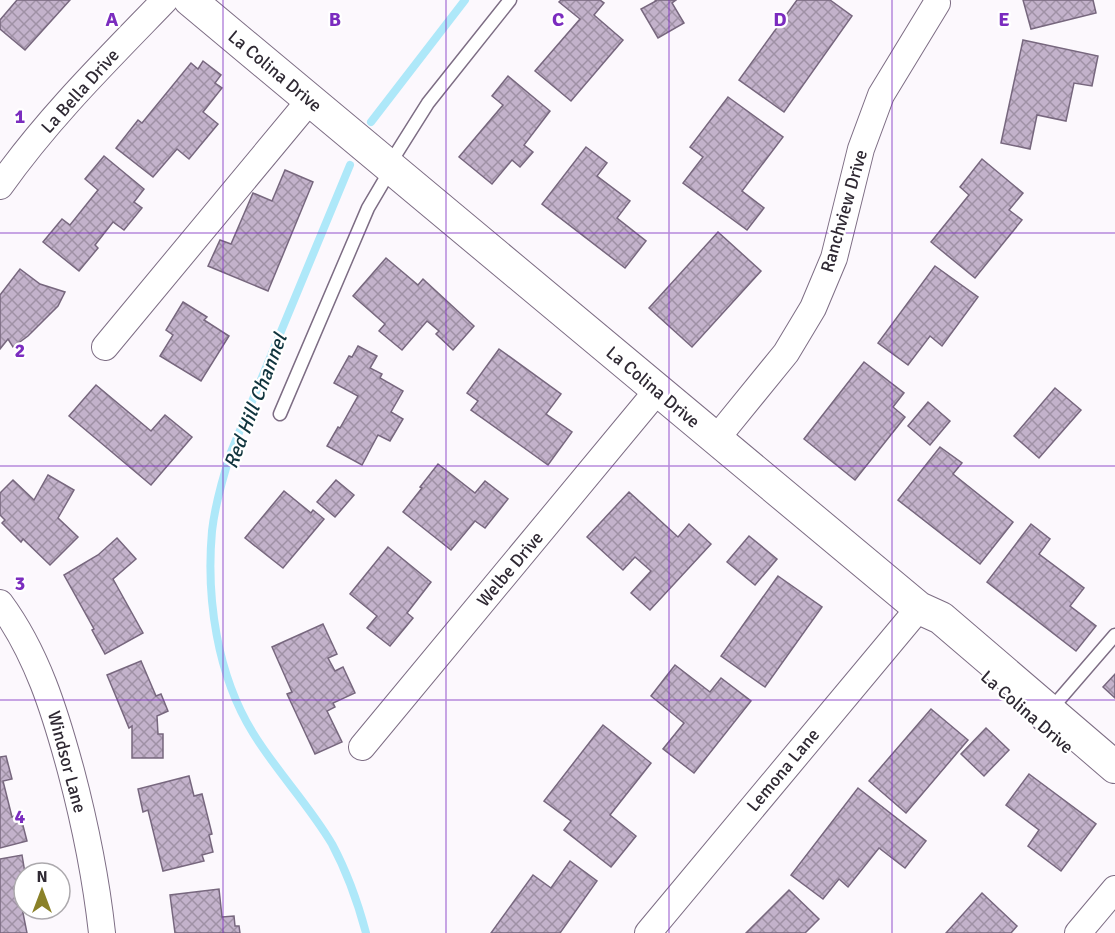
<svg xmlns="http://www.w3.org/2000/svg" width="1115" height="933" viewBox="0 0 1115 933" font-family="Signika,sans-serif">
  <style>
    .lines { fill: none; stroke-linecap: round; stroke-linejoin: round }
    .stream { stroke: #aee8f9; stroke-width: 8 }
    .building { fill: url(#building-cross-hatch); stroke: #77677e; stroke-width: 1.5 }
    .service-casing { stroke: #7d6d84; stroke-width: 15 }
    .minor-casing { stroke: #7d6d84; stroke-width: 28 }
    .tertiary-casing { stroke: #7d6d84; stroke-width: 34 }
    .service { stroke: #fff; stroke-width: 12 }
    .minor { stroke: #fff; stroke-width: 26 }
    .tertiary { stroke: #fff; stroke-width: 32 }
    .grid { fill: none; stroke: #7b2cbf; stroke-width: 1.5; stroke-opacity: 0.55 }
    .labels { text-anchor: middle; stroke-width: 4.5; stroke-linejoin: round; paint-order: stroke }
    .street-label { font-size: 18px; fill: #2f2933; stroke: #fff }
    .water-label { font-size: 20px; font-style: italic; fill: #10343d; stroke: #fff }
    .grid-label { font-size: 20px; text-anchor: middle; font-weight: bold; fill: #7b2cbf; stroke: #fff; stroke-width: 4.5; stroke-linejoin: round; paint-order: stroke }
  </style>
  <defs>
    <pattern id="building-cross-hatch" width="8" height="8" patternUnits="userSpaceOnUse" patternTransform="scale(1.5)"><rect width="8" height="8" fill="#c3b2cb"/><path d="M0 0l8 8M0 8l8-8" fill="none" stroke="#9f91a5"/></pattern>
  </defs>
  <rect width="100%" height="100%" fill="#fcf8fd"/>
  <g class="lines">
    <!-- stream -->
    <g class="stream">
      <polyline points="371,122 465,0"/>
      <path d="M350 165 231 452C223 477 215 504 212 531 206 598 217 675 253 733 277 772 309 805 332 844 347 872 358 903 366 933"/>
    </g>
  </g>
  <!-- building -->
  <g class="building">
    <polygon points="17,0 70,0 25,50 0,29 0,20"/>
    <polygon points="561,0 600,0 604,3 594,15 623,40 571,101 535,71 580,19 559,2"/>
    <polygon points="655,0 676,0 672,3 684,23 658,38 641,9 656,1"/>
    <polygon points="797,0 830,0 852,16 784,112 739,80"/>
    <polygon points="1023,0 1093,0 1096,13 1031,29"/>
    <polygon points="1023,40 1098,56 1092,86 1074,83 1066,121 1037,115 1030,149 1001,143"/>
    <polygon points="203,61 221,75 215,83 222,88 203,112 218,124 189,159 177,149 153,177 116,148 138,120 142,123 191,63 198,69"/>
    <polygon points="508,76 550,111 524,145 533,152 520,167 512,160 492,184 459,157 503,105 492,96"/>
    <polygon points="728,97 783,137 742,191 764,208 747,230 683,183 703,157 690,147"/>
    <polygon points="586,147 607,163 597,176 630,201 617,218 646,241 625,268 542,204"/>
    <polygon points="104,156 144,189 134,202 142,208 124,230 113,222 95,245 98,248 79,271 43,242 62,219 70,225 98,190 85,179"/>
    <polygon points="982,159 1023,193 1009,210 1022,220 975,278 931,242 969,195 960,187"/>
    <polygon points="285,170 313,182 268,291 208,266 220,240 231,244 253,193 272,201"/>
    <polygon points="718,232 761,271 692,347 649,308"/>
    <polygon points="386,258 418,285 423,279 474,326 453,350 436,334 439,331 427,321 402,350 379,331 385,324 353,296"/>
    <polygon points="935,266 978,297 942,346 930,336 908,365 878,343"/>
    <polygon points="20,269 40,284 65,292 58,306 28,336 13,347 8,339 0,349 0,295"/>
    <polygon points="183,302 207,317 204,320 229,336 201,381 160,356 173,335 166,330"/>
    <polygon points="358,346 377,356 370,368 382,374 380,378 403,391 391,412 403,419 390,441 378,435 362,465 327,446 338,427 340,428 358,396 334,383 349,356 352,357"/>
    <polygon points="499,349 561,394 546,414 572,432 548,465 471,410 478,401 467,393"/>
    <polygon points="864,362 904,393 893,407 905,417 855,480 804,439"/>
    <polygon points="96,385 151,431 165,415 192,437 151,485 69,416"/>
    <polygon points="1055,388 1081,410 1039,458 1014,436"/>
    <polygon points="928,402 950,421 930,445 908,426"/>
    <polygon points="940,447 962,463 953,474 1013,522 980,564 898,500"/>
    <polygon points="438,464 475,493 485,481 508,499 485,528 475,521 451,550 403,512 422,488 420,487"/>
    <polygon points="48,475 74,490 58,518 78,537 50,565 23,539 21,542 2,523 5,520 0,515 0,493 13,480 34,500"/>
    <polygon points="336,480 354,495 335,517 317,502"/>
    <polygon points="284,491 311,513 313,510 324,519 283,568 245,538"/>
    <polygon points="629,492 678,537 689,524 711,544 650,610 631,593 651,571 635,557 623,570 587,537"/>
    <polygon points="1031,524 1050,539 1039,554 1084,588 1070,606 1096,626 1076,651 987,582"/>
    <polygon points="749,536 777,559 755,585 727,562"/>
    <polygon points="117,538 136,559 113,579 143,633 105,654 92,630 94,629 64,575 98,555"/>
    <polygon points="388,547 431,582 407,613 413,618 390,646 367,628 377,616 350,594"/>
    <polygon points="778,576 822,607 765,687 721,656"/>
    <polygon points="323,624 337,654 328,658 335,671 343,667 355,693 333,703 335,707 327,711 342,742 315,754 287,694 292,692 272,647"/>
    <polygon points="141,661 156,696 161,694 168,711 157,716 158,734 163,734 163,758 132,758 132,726 129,728 107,675"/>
    <polygon points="675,665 710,692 721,678 751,701 694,773 663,749 684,723 651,696"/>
    <polygon points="1115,674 1115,698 1103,687"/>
    <polygon points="931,709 968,740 906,813 869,781"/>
    <polygon points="603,725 651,763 610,815 636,836 611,867 564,830 571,821 544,801"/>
    <polygon points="986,728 1009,750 984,776 961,754"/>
    <polygon points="6,756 12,779 3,781 12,817 20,814 27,841 0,848 0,757"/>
    <polygon points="1029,774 1096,824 1061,871 1028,846 1039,830 1006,805"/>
    <polygon points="189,776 194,796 202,794 212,834 209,835 213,852 202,855 204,861 163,871 148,810 143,812 138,789"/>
    <polygon points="858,788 926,841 905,868 879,848 848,887 839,879 823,899 791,875"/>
    <polygon points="22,855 25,873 24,908 22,908 27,933 0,933 0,859"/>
    <polygon points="570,861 597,881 560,933 491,933 533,875 551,888"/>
    <polygon points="219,889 222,917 234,916 235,926 239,926 240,933 175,933 170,895"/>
    <polygon points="789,890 819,919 805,933 746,933"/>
    <polygon points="982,893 1017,926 1011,933 946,933"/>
  </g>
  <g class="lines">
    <defs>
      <g id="service">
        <polyline points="389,165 428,103 510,0"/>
        <polyline points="280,414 368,208 391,169"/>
        <polyline points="1039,723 1115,635"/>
      </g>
      <g id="minor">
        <path d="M0 186C48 118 107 60 165 0"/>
        <polyline points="105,347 310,100"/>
        <polyline points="716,439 786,353 813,308 834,258 861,149 881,95 937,3"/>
        <path d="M0 603C37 653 55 712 71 771 85 824 96 878 102 933"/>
        <polyline points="362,747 657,391"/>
        <polyline points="648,933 919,608"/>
        <polyline points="1078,933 1115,889"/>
      </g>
      <polyline id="tertiary" points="190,0 919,608 941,618 1115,767"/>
    </defs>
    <!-- service casing -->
    <use href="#service" class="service-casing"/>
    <!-- minor casing -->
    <use href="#minor" class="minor-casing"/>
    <!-- tertiary casing -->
    <use href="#tertiary" class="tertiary-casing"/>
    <!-- service -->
    <use href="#service" class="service"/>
    <!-- minor -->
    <use href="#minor" class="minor"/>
    <!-- tertiary -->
    <use href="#tertiary" class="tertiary"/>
  </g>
  <!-- grid -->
  <path class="grid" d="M223 0V933M446 0V933M669 0V933M892 0V933M0 233H1115M0 466H1115M0 700H1115"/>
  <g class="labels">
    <!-- street labels -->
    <g class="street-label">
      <text transform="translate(275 71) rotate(40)" y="6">La Colina Drive</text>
      <text transform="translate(80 91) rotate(-48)" y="6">La Bella Drive</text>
      <text transform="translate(844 211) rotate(-74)" y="6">Ranchview Drive</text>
      <text transform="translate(653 387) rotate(40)" y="6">La Colina Drive</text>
      <text transform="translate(510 569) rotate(-50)" y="6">Welbe Drive</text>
      <text transform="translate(1027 712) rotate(41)" y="6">La Colina Drive</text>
      <text transform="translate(67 762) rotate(75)" y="6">Windsor Lane</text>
      <text transform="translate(783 770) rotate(-50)" y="6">Lemona Lane</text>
    </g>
    <!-- water labels -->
    <g class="water-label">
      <text transform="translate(255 401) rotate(-69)" y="7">Red Hill Channel</text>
    </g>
  </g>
  <g class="grid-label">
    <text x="112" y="26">A</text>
    <text x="335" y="26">B</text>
    <text x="558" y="26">C</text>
    <text x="780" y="26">D</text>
    <text x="1004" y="26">E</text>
    <text x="20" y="123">1</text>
    <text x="20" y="357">2</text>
    <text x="20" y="590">3</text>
    <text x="20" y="823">4</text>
  </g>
  <!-- north arrow -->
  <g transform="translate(42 891)"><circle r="28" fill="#ffffff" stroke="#aca9ad" stroke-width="1.5"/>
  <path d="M0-4.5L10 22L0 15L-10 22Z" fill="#8a8128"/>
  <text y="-9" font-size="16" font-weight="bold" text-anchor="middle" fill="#2f2933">N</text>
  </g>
</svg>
